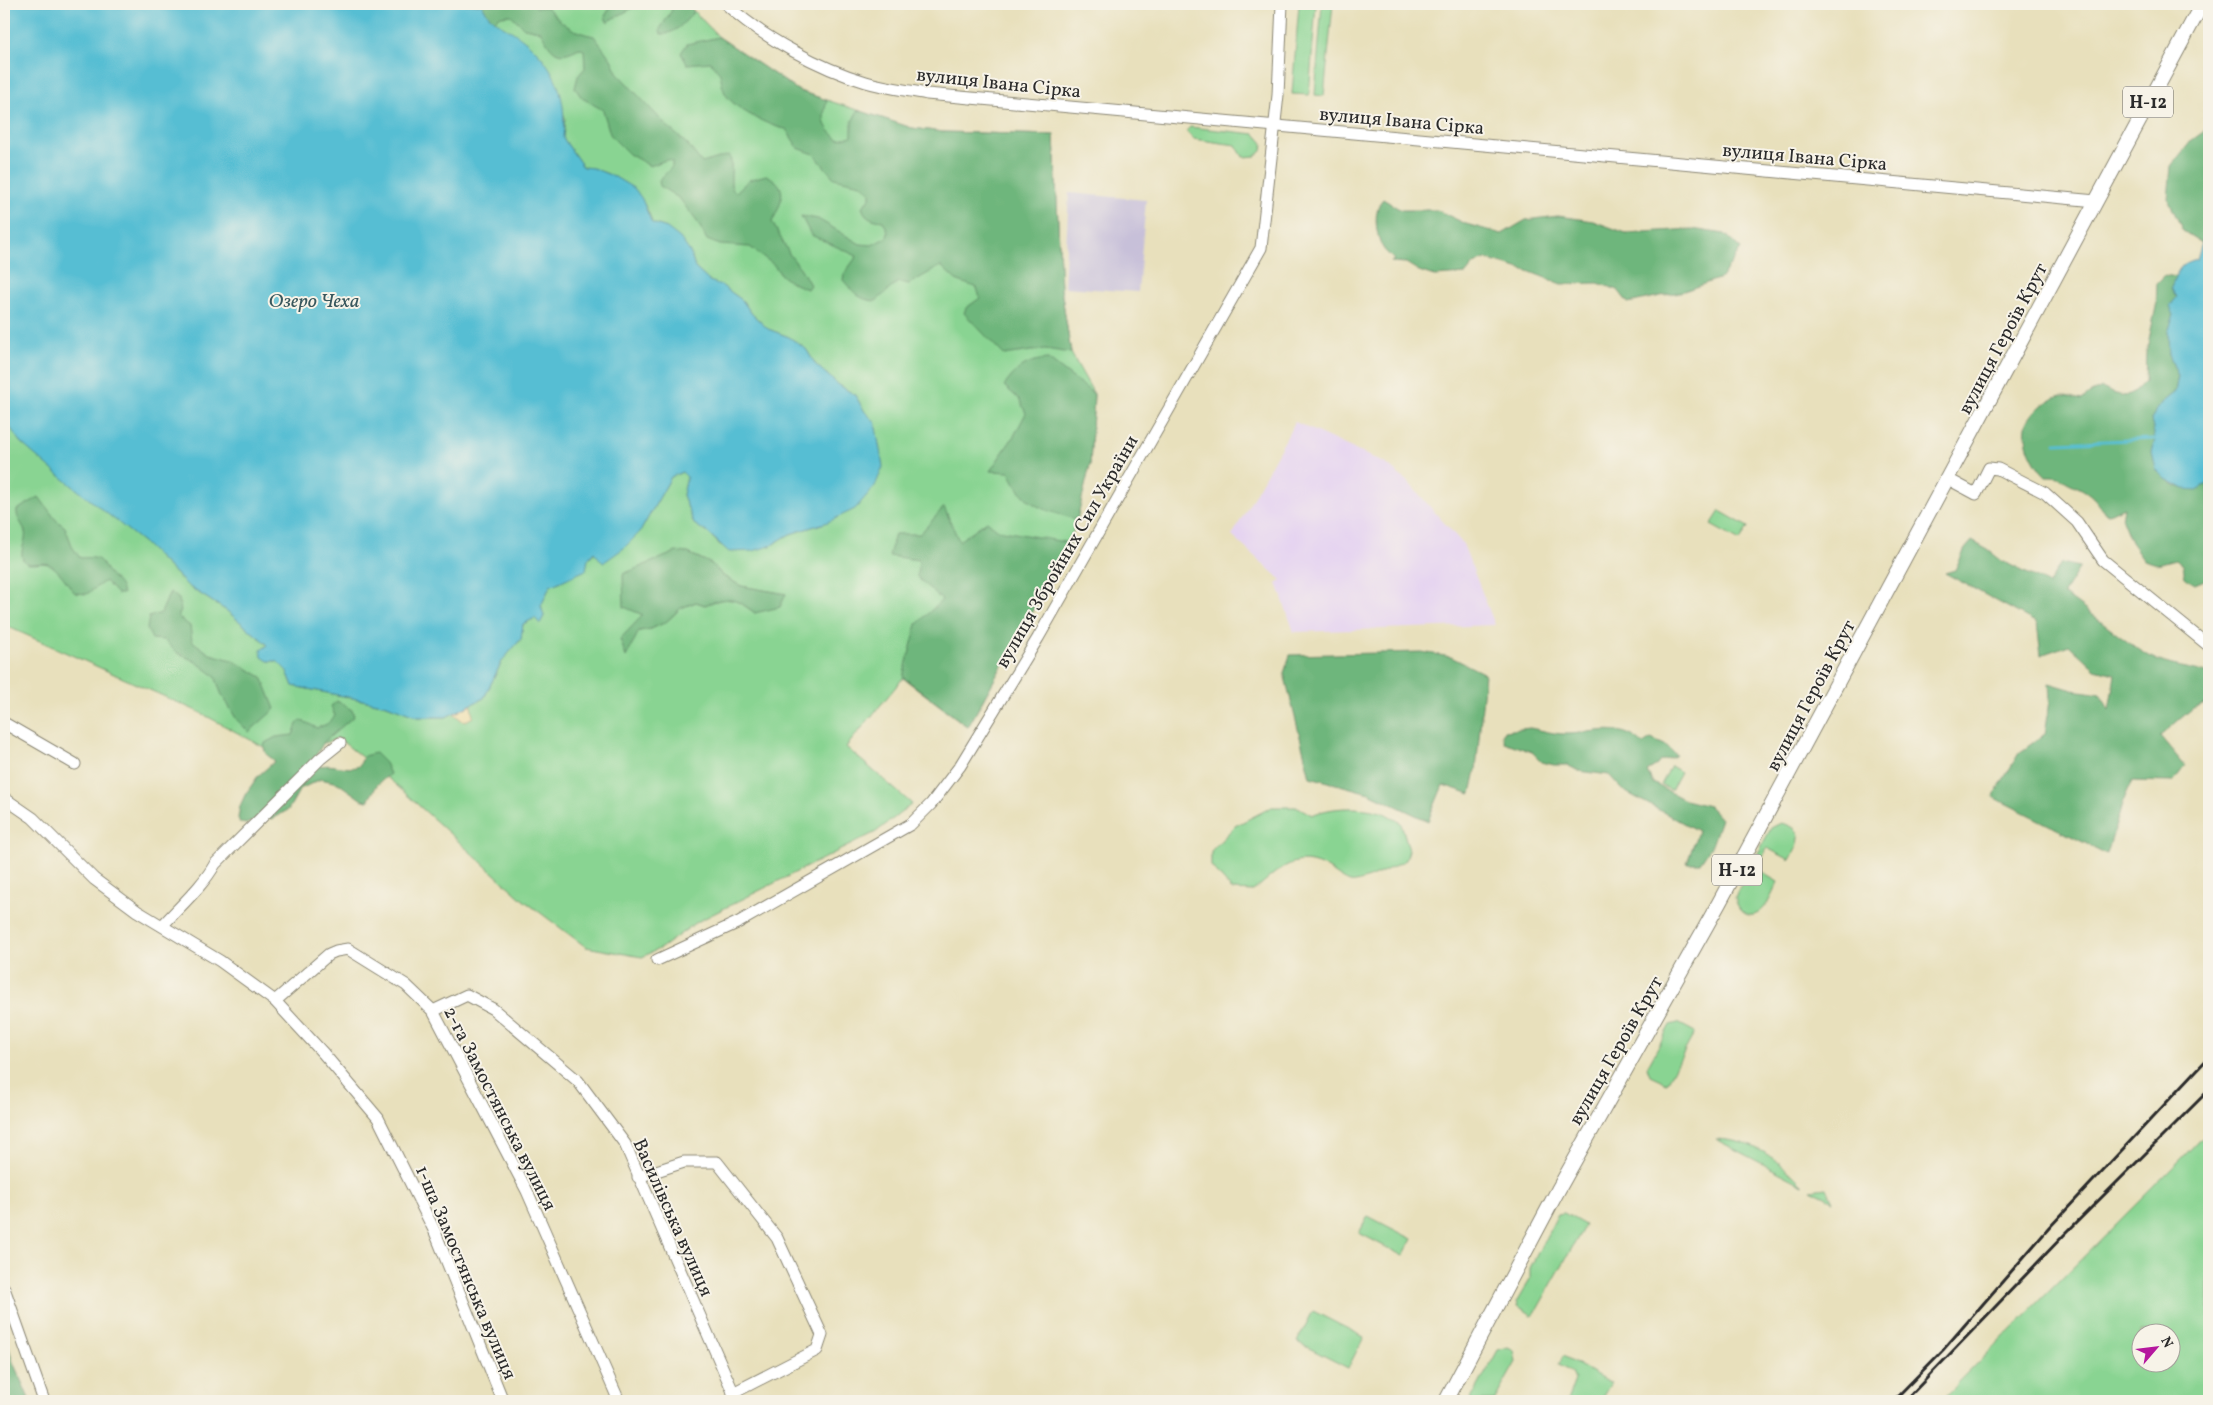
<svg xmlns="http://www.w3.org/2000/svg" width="2213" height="1405" viewBox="0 0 2213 1405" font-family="Vollkorn,serif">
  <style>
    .built { fill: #e5d3f1 }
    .industrial { fill: #c7c0d9 }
    .green { fill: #89d492; stroke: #5a805e; fill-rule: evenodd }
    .forest { fill: #6eb67c; stroke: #4c7054 }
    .sand { fill: #eeda9e; stroke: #8c8264 }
    .water { fill: #56bed3; stroke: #40747f }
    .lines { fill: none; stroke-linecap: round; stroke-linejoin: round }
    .stream { stroke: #56bed3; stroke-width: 3 }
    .minor-casing { stroke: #8a8674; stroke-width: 13 }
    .major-casing { stroke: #8a8674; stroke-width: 16 }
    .minor { stroke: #fff; stroke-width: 11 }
    .major { stroke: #fff; stroke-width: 14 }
    .rail { stroke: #2b2b2b; stroke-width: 3 }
    .labels { text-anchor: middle; stroke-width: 4; stroke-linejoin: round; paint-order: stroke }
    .shield { fill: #f7f3e8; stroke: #686764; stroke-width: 1 }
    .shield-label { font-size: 18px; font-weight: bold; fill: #2b2b2b }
    .street-label { font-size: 19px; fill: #2b2b2b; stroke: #f7f3e8 }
    .water-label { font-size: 20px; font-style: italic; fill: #38575d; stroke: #f7f3e8 }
  </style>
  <rect width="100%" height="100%" fill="#f7f3e8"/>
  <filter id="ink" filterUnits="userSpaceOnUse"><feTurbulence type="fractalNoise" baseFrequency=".02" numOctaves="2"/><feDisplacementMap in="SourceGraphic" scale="10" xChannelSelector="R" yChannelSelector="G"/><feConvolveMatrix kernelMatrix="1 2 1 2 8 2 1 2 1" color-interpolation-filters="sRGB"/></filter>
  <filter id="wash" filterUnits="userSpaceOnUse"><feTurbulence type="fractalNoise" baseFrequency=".0096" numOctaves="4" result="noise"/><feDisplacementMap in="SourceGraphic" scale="20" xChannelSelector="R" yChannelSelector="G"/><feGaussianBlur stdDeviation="1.12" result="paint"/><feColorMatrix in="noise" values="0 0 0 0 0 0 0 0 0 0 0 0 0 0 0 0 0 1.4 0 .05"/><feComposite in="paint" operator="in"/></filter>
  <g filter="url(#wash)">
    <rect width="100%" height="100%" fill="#e8e0bc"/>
    <!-- built -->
    <polygon class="built" points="1295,422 1386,464 1408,482 1463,544 1495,625 1294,632 1277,583 1281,580 1232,536"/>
    <!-- industrial -->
    <polygon class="industrial" points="1069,193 1146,200 1138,292 1064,287"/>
    <!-- green -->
    <g class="green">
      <path d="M482 4H687L719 37 799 91 912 128 943 132 1054 135 1061 289 1071 353 1094 394 1090 465 1070 543 968 727 903 678 846 747 912 804 876 832 697 922 661 948 642 957 586 947 522 899 395 784 338 738 284 758 199 712 4 625V418L144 543 188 586 227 611 268 645V661H277L287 671 293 686 387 705 418 717H446L484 698 502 661 521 639 523 624 535 618 540 623 544 616 541 606 550 586 585 570 588 559 595 552 624 548 640 532 671 477 682 472 687 477 683 495 694 524 708 533 720 545 770 546 790 534 828 522 877 443 875 422 865 412 855 395 839 385 816 365 806 349 789 337 768 329 752 314 742 300 721 285 709 281 695 268 690 252 667 228 652 223C644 191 616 172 583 167L563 138 565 118 542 57 528 43 494 21ZM688 553 712 564 723 576 741 586 786 594 755 613C736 599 729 595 705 605L696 602 681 608 666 622 651 629 639 631 644 615 623 574Z"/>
      <polygon points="1299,4 1316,4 1309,95 1292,94"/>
      <polygon points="1322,4 1333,4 1324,96 1315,95"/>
      <polygon points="1190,127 1255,134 1263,143 1262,151 1256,156 1243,157 1236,145 1193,139 1186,131"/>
      <polygon points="1720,511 1748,527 1740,541 1711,525"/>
      <polygon points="1671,766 1681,772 1671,790 1661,785"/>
      <path d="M1272 807H1298L1312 815C1332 806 1363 806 1384 813 1390 816 1396 820 1401 823L1409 850 1406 860C1396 865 1360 885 1350 882 1341 879 1332 870 1323 866 1292 851 1275 874 1253 891L1232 890 1211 866V851L1235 826Z"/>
      <path d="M1781 823C1807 829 1800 842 1790 860L1767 848 1756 869 1778 882C1774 890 1769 903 1763 909 1750 923 1738 911 1735 898L1771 828Z"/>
      <polygon points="1678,1023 1695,1032 1667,1083 1650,1075 1647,1067 1670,1025"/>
      <path d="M2209 1130V1401H1940L2182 1158ZM2140 1332H2170V1362H2140Z"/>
      <path d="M1715 1139C1756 1141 1775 1157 1803 1185Z"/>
      <polygon points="1826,1188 1833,1201 1811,1190"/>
      <polygon points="1564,1213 1585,1225 1535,1313 1532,1315 1518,1306 1517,1301 1530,1279 1530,1268 1558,1214"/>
      <polygon points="1368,1216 1412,1239 1403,1256 1359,1233"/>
      <polygon points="1313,1311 1364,1337 1348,1368 1297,1342"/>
      <polygon points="1508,1347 1514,1350 1516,1362 1494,1401 1470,1401 1498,1350"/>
      <polygon points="1563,1356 1611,1383 1600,1401 1567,1401 1575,1380 1572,1373 1559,1365"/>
    </g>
    <!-- forest -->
    <g class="forest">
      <path d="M482 4H533L536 7H547C562 24 572 32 594 36L611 59 618 74 665 124 687 144 702 163 729 155C734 164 729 178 732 189L736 192 749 180 766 175C790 186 782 202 772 222L790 255 801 269 810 285 807 289 790 282 781 275 774 265 750 247 720 245 707 240 698 223 680 199 660 186 659 180 672 167V161L666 160 650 166 629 154 614 139 610 134 603 110 582 98 575 88 578 76 585 68 584 50 579 48C555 61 552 50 540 31L524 28 511 15 501 16 494 21 487 15Z"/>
      <polygon points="610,4 640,4 607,22 605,16 611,6"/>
      <path d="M670 4H687L694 11C686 21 675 35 661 34L660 29 672 10Z"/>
      <path d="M719 37 799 91 827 100C822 121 822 125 838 139L852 136V122L858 110 912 128 943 132 1054 135 1061 289 1071 353 1045 349 1004 355 964 313 966 308 980 298 977 288 956 280 941 266 909 284 898 282 876 301C858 300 854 292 843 280L844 274 857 256 811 235 801 216 818 219 860 244 872 245 887 237 888 231 883 221C873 220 865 218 862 207L870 198V192L861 184 834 178 814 154 798 148 786 129C770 127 732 108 725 93 718 78 726 76 710 62L687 64 681 53 687 44Z"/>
      <polygon points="2209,128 2209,218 2202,243 2183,231 2168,199 2171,166 2192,140"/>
      <path d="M1383 199 1401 210H1437L1466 224 1502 234 1526 220 1558 216 1593 221 1626 233 1692 229 1725 234 1741 249 1721 278 1684 291 1628 303 1618 290 1598 283 1561 284 1528 271 1485 259 1474 264 1466 274 1434 276 1419 271 1406 263 1391 262 1394 260C1391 256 1386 253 1383 248 1376 236 1372 210 1383 199Z"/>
      <path d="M2165 275 2176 277 2171 288 2177 298 2174 315 2168 332 2169 355 2178 376 2175 392 2161 403 2151 419 2155 439 2152 454C2156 461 2160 472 2166 478 2177 491 2196 492 2209 483V578L2195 584 2185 578 2183 565 2176 559 2157 564 2144 560 2131 542 2122 520 2124 507 2109 514 2105 513C2094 496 2089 492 2071 484 2058 478 2064 476 2046 476 2035 466 2023 443 2026 427 2028 413 2050 397 2063 396 2069 396 2076 399 2082 400L2089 394 2102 388 2112 393 2125 396 2135 391 2145 381 2146 353 2156 307 2157 283Z"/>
      <path d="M1048 359 1094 394 1090 465 1077 520C1040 507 1028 510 1009 472L990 471 1014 436 1026 413 1019 399 1004 386C1018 368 1024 361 1048 359Z"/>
      <path d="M39 497 56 520 65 527 73 548 80 558C105 556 98 562 112 577 119 583 121 585 123 594H117L105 581 87 594 75 593C68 585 58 567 48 564 39 561 23 570 22 555 21 548 27 539 25 532 23 523 16 520 17 510Z"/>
      <polygon points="944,507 959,541 987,521 998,530 1070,543 968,727 903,677 917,624 942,600 917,577 919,560 889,556 895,534 920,534"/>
      <path d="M1972 541 1988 550 2002 561 2049 584 2061 563 2080 567 2063 594C2093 614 2120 639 2151 657 2168 667 2191 667 2209 674V703L2193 708 2160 736 2185 766 2173 782 2132 781 2122 804 2107 854 1993 797 2019 753 2045 734 2050 701 2049 683 2073 690 2101 694 2109 710 2115 674 2095 669 2069 645 2041 655 2037 623 1945 573 1955 570 1965 549Z"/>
      <path d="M676 552 688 553 712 564 723 576 741 586 786 594 780 607 755 613C736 599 729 595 705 605L696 602 681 608 666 622 651 629 639 631 626 657 620 639 643 615 624 607 623 574Z"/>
      <polygon points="170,592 179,599 181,611 178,617 190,626 192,641 210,654 232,660 262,677 275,709 249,732 237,720 221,693 215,676 196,662 176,652 164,640 152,639 147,629 149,617 161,613"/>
      <polygon points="1422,652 1451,657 1485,674 1476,770 1471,794 1443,785 1428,821 1369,793 1310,777 1284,673 1290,655"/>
      <path d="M337 701 352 710 354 716 324 742 315 757 320 766C336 763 345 771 359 766L364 756 375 753 385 763 390 774 377 785 368 801 362 800 338 783 321 779 300 789 288 810 271 819 265 816 246 824 240 823 238 818 240 806 245 795 258 776 275 761 266 754 264 748 265 743 276 737 293 735 297 724 301 720 317 728 327 724 335 716 331 706Z"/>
      <path d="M1530 728C1541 730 1554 734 1565 734 1593 734 1619 721 1643 744L1651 739 1667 746 1676 755 1672 758 1660 761 1657 765 1647 771 1653 783 1685 800 1709 806 1721 819 1712 845 1700 863H1687L1698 831 1624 791 1609 775 1579 771 1567 765H1554L1542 762 1532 752 1504 742 1502 736 1504 731Z"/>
      <polygon points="4,1330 13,1362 30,1401 4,1401"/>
    </g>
    <!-- sand -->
    <polygon class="sand" points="471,705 473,717 464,722 454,714"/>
    <!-- water -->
    <g class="water">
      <path d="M4 4H482C489 21 501 24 516 34 553 60 568 93 563 138L583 167 593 168 615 177 635 189 642 199 652 223 667 228 680 238 690 252 695 268 709 281 721 285 742 300 752 314 768 329 789 337 806 349 816 365 839 385 855 395 865 412 875 422 883 467 875 486 855 509 828 522 790 534 770 546 753 551 729 552 708 533 694 524 683 495 687 477 682 472 671 477 640 532 624 548 603 563 594 552 588 559 586 570 550 586 541 606 544 616 540 624 535 618 523 624 521 639 502 661 484 698 446 717H418L387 705 293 686 287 671 277 661H268L262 657 261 650 268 645 227 611 188 586 144 543 50 468 20 442 4 418Z"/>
      <path d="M2209 218V483L2197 490 2184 489 2166 479 2156 469 2152 453 2155 439 2151 419 2161 403 2175 392 2178 376 2169 355 2168 332 2174 315 2170 306 2177 297 2171 288C2178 271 2178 264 2197 259Z"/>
    </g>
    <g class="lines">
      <!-- stream -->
      <polyline class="stream" points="2056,443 2155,439"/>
    </g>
  </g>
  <g filter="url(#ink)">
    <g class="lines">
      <defs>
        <g id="minor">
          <path d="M726 4C761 37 821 69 866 82 886 88 907 90 927 94L2096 201"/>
          <polyline points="1948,479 1976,494 1989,468 1998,469 2045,493 2077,522 2103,560 2209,646"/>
          <polyline points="4,723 75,764"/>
          <polyline points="4,798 33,818 94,879 137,911 220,961 275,1001 323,1053 378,1118 435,1232 503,1401"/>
          <path d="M163 925C180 906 203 886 215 864L320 759 340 743"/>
          <polyline points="657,960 739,922 911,824 931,804 960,766 1038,638 1261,248 1278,95 1282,4"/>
          <polyline points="275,1001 329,954 336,951 348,949 406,985 433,1011 527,1191 619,1401"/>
          <polyline points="433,1011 467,995 493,1009 578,1081 625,1144 737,1401"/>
          <polyline points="638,1177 684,1162 717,1162 777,1238 822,1335 817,1350 733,1393"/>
          <polyline points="4,1288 44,1401"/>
        </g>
        <polyline id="major" points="1446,1401 1558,1190 1719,903 2202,4"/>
      </defs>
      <!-- minor casing -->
      <use href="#minor" class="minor-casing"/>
      <!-- major casing -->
      <use href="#major" class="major-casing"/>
      <!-- minor -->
      <use href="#minor" class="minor"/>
      <!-- major -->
      <use href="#major" class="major"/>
      <!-- rail -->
      <g class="rail">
        <polyline points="1893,1401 1943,1350 2049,1228 2209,1057"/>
        <polyline points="1905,1401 2064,1235 2209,1090"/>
      </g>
    </g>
  </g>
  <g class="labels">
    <!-- shield labels -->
    <g class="shield">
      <rect x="2123" y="86.5" width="50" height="31" rx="4"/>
      <rect x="1712" y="854.5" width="50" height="31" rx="4"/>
    </g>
    <g class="shield-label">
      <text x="2148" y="108">Н-12</text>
      <text x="1737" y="876">Н-12</text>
    </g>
    <!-- street labels -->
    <g class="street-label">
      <text transform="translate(999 82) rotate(6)" y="7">вулиця Івана Сірка</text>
      <text transform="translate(1402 120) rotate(5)" y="7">вулиця Івана Сірка</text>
      <text transform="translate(1805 156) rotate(5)" y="7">вулиця Івана Сірка</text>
      <text transform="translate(2002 338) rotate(-62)" y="7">вулиця Героїв Крут</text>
      <text transform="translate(1066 551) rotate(-60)" y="7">вулиця Збройних Сил України</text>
      <text transform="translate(1810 695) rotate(-62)" y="7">вулиця Героїв Крут</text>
      <text transform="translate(1615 1050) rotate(-60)" y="7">вулиця Героїв Крут</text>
      <text transform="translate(501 1108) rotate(63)" y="7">2-га Замостянська вулиця</text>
      <text transform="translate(674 1217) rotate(66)" y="7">Василівська вулиця</text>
      <text transform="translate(467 1272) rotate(67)" y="7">1-ша Замостянська вулиця</text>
    </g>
    <!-- water labels -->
    <g class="water-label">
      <text x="314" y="307">Озеро Чеха</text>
    </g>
  </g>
  <!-- margin -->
  <rect width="2213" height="1405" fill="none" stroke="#f7f3e8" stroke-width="20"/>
  <!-- north arrow -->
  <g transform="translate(2156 1348) rotate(62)"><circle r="24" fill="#f7f3e8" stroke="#a5a39c"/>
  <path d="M0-4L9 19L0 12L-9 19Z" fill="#b5179e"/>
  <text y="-8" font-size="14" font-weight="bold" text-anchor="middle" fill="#2b2b2b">N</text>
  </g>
</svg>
